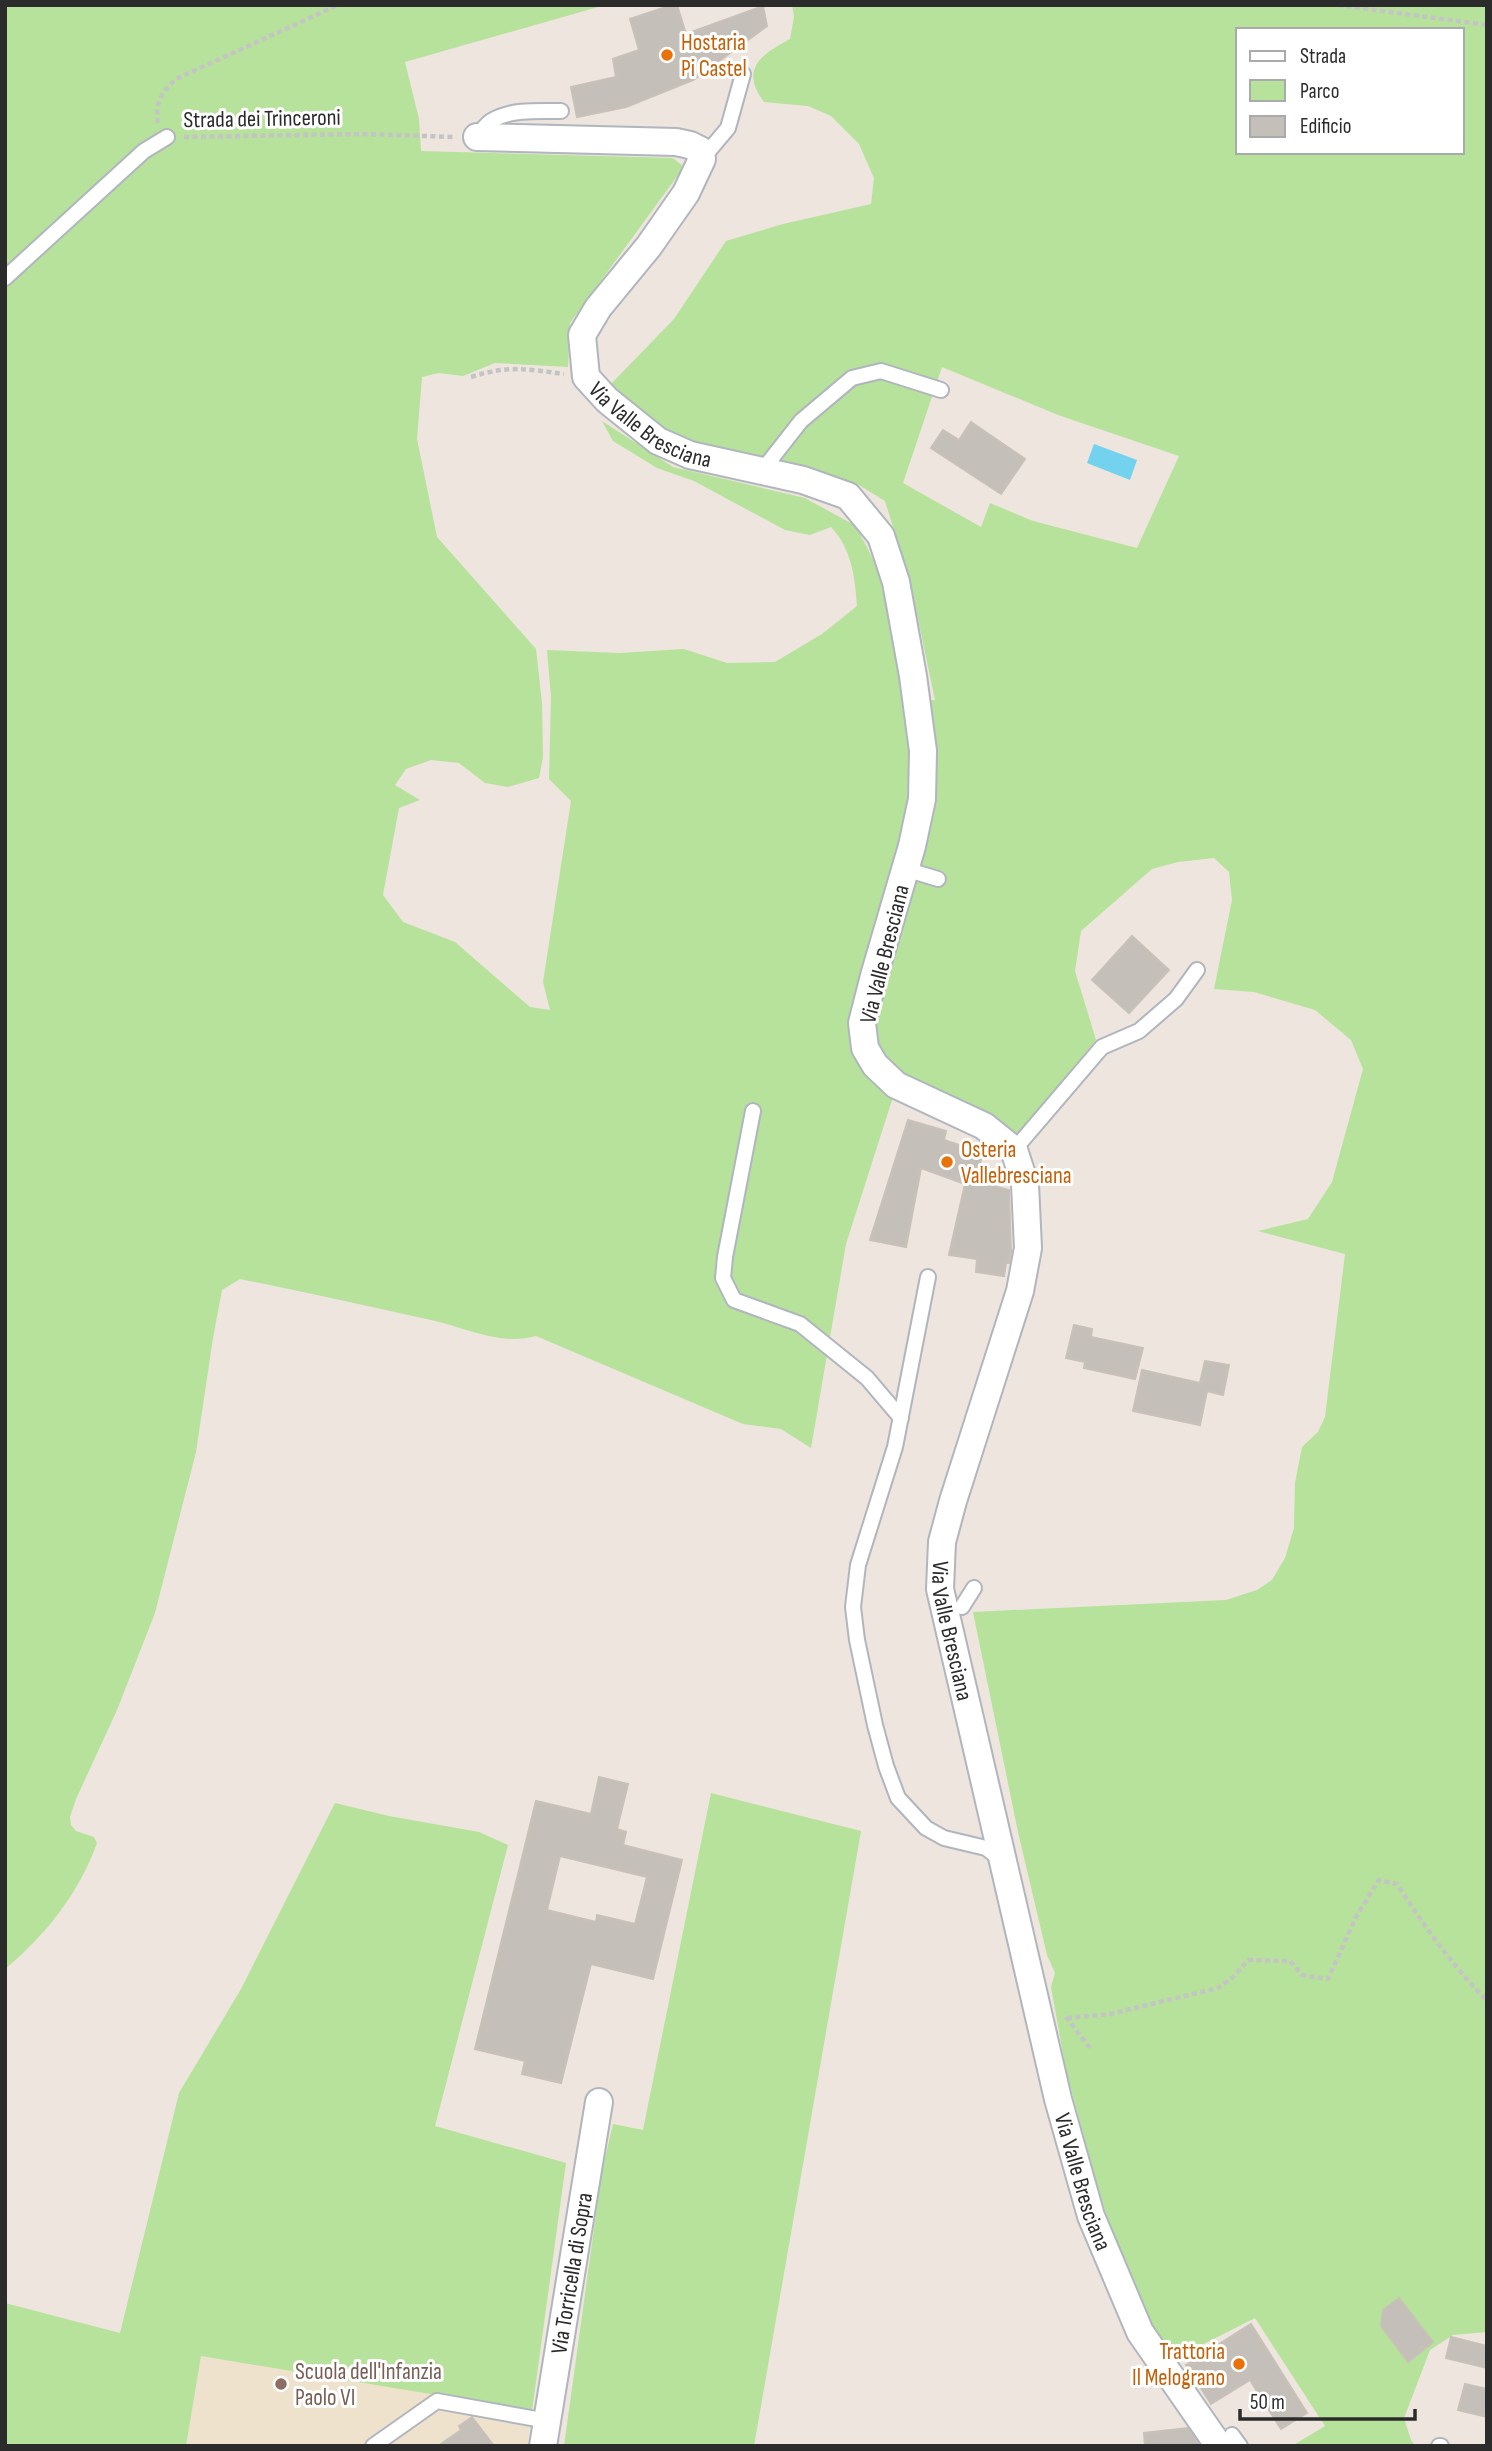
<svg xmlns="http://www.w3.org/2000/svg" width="1492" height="2451" viewBox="0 0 1492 2451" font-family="'Sofia Sans Condensed',sans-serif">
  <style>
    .education { fill: #eee2cd }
    .green { fill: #b7e29b; fill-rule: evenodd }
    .water { fill: #73d2ed }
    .building { fill: #c5bfba; stroke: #c8c1b7; stroke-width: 2; fill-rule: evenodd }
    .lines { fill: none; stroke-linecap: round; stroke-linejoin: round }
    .lane-casing { stroke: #b1b5be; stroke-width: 18 }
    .street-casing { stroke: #b1b5be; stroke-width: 30 }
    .path { stroke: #c4c4c4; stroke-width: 4.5; stroke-dasharray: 5 3.5; stroke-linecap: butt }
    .lane { stroke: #fff; stroke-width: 14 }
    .street { stroke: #fff; stroke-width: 26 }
    .food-dot { fill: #e8710a; stroke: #fff; stroke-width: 2.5 }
    .education-dot { fill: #8d6e63; stroke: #fff; stroke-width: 2.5 }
    .labels { text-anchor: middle; stroke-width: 6; stroke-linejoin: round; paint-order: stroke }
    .food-label { font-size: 23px; fill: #c56008; stroke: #fff; text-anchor: start }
    .street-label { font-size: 23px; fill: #2b2b2b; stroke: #fff }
    .education-label { font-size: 23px; fill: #785e54; stroke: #fff; text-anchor: start }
  </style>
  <rect width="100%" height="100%" fill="#ede5de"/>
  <!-- education -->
  <polygon class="education" points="201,2356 532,2411 527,2446 186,2446"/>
  <!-- green -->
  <g class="green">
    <path d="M5 5H605L405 62 419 119 421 151 673 158 684 167 570 323 568 367 495 363 463 376 439 373 422 377 417 439 437 537 536 649 542 703 543 757 539 778 508 787 485 783 459 763 431 760 406 769 395 785 420 800 399 808 383 895 403 922 455 942 530 1007 550 1010 543 982 571 801 549 779 551 697 547 650 619 653 684 649 727 663 775 662 822 634 857 606C855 578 852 549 831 527L810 535 785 530 694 481 657 468 613 441 602 421 673 467 805 498 856 526 880 573 903 701 935 700 910 581 885 501 859 485 815 476 674 439 609 386 674 319 726 241 783 224 871 204 874 178 859 144 831 116 808 106 764 102C739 69 762 54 790 39L794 17 792 5H1487V2332L1453 2335 1430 2350 1404 2418 1411 2440 1415 2446H1292L1325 2426 1255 2318 1168 2362 1138 2314 1096 2181 1066 2070 1051 1987 1055 1973 1047 1955 1018 1832 973 1612 1226 1600 1257 1590 1272 1580 1285 1558 1294 1528 1295 1483 1302 1447 1318 1432 1325 1417 1345 1254 1258 1231 1308 1219 1332 1182 1363 1069 1351 1040 1315 1010 1254 992 1214 989 1232 900 1229 872 1214 858 1178 862 1152 869 1081 931 1075 971 1096 1040 1013 1140 858 1058C864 1076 878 1085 893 1097L846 1244 811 1448 781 1429 743 1424 536 1336C499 1346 467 1328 431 1320 367 1306 304 1292 240 1279L222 1290 213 1338 196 1452 155 1613 117 1710 76 1799 70 1817 71 1825 76 1831 94 1837 97 1843C79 1893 46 1935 5 1969ZM1238 30H1462V152H1238ZM942 367 1058 415 1179 456 1137 548 1033 521 990 503 981 527 903 483Z"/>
    <polygon points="711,1793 861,1831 754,2446 564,2446 602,2171 613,2124 643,2130"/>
    <polygon points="335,1803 389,1816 479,1832 508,1845 435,2126 566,2163 532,2411 201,2356 186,2446 5,2446 5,2303 120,2333 179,2093 241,1989"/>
  </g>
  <!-- water -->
  <polygon class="water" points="1094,444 1137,460 1130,480 1087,463"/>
  <!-- building -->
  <g class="building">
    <polygon points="672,5 677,5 686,34 763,6 767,26 693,80 626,107 577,117 571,87 616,77 613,59 639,50 630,19"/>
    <polygon points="971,422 1025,459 1001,494 931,448 943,430 959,440"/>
    <polygon points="1132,936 1169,970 1129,1013 1092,980"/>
    <polygon points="908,1120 946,1131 944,1140 983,1153 975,1181 1009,1190 1011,1252 1009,1263 1006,1263 1004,1276 976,1272 977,1259 949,1255 965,1184 921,1168 906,1247 870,1240"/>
    <polygon points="1074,1325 1092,1329 1091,1337 1143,1348 1135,1379 1084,1368 1085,1362 1066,1358"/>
    <polygon points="1205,1361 1229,1365 1223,1395 1207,1391 1200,1425 1133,1411 1142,1370 1200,1383"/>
    <path d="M599 1777 628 1784 617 1829 626 1832 623 1845 682 1860 653 1979 591 1964 561 2083 522 2074 525 2061 475 2049 536 1801 591 1814ZM560 1856 647 1877 635 1924 597 1915 596 1922 547 1910Z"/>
    <polygon points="1399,2298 1433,2342 1408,2362 1381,2326 1383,2310"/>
    <polygon points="1251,2324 1307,2413 1281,2429 1250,2380 1211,2404 1186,2365"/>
    <polygon points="1451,2337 1487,2346 1487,2368 1446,2358"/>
    <polygon points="1465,2384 1487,2389 1487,2417 1458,2410"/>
    <polygon points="472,2417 494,2446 438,2446 461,2430 459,2426"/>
    <polygon points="1188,2428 1200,2446 1145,2446 1144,2433"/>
  </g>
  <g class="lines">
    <defs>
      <g id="lane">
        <path d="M477 137C482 131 486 123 493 120 511 109 541 111 561 111"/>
        <polyline points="702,159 728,128 743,74"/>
        <polyline points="5,278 144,151 167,137"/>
        <polyline points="761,472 801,421 852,378 881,371 941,390"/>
        <polyline points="905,869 938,879"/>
        <polyline points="753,1111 725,1257 723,1278 734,1300 800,1324 867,1378 901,1418"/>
        <polyline points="1014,1150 1102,1047 1139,1031 1176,999 1197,970"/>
        <polyline points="928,1277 895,1447 858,1565 853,1607 857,1640 875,1725 886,1766 898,1798 926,1828 944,1838 986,1848 1000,1859"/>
        <polyline points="962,1607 974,1588"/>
        <polyline points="1232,2435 1240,2446"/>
        <polyline points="373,2446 437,2401 548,2421"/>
        <polyline points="1439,2446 1441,2446"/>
      </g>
      <g id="street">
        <path id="s1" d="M477 137 676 142 690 145 700 150 702 159 686 193 649 246 598 308 582 335 586 377 607 400 658 441 690 455 803 480 848 496 881 536 896 582 913 676 923 751 922 799 912 846 874 976 862 1023 865 1048 875 1065 896 1085 984 1126 1014 1150 1025 1184 1028 1248 1020 1291 953 1501 942 1542 940 1589 1058 2099 1091 2216 1140 2332 1219 2446"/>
        <path id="s2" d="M543 2446 599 2102"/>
      </g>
    </defs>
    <!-- lane casing -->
    <use href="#lane" class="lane-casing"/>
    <!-- street casing -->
    <use href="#street" class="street-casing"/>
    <!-- path -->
    <g class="path">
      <polyline points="1338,5 1487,25"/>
      <path d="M158 123C155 102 161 93 176 79L338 5"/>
      <polyline points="184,137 364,134 455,137"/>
      <path d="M471 377C509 365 526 369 564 374"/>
      <polyline points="1066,2017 1090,2048"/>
      <path d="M1067 2018 1110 2014 1218 1988 1233 1977 1248 1960 1290 1961 1302 1975 1328 1979 1357 1915 1379 1880 1397 1884C1424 1926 1452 1965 1487 2001"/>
    </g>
    <!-- lane -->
    <use href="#lane" class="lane"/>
    <!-- street -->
    <use href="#street" class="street"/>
  </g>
  <!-- markers -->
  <g class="food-dot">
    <circle cx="667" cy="55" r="7"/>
    <circle cx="947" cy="1162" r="7"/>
    <circle cx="1239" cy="2364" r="7"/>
  </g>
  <circle class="education-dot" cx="281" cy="2384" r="7"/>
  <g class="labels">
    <!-- food labels -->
    <g class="food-label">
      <text x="681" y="50">Hostaria<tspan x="681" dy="26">Pi Castel</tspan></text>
      <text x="961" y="1157">Osteria<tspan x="961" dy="26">Vallebresciana</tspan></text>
      <text x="1225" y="2359" text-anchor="end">Trattoria<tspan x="1225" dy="26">Il Melograno</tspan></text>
    </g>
    <!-- street labels -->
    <g class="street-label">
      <text transform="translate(262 118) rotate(-1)" y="8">Strada dei Trinceroni</text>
      <text dy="8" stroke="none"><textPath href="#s1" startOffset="572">Via Valle Bresciana</textPath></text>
      <text transform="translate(884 954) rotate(-76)" y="8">Via Valle Bresciana</text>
      <text dy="8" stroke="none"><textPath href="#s1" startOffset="2042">Via Valle Bresciana</textPath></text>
      <text dy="8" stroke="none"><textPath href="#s1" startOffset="2609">Via Valle Bresciana</textPath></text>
      <text dy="8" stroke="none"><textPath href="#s2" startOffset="175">Via Torricella di Sopra</textPath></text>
    </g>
    <!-- education labels -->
    <g class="education-label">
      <text x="295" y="2379">Scuola dell'Infanzia<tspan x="295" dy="26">Paolo VI</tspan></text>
    </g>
  </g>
  <!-- border -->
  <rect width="1492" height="2451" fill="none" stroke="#2b2b2b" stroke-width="14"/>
  <!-- legend -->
  <rect x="1236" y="28" width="228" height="126" fill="#ffffff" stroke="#aaaaaa" stroke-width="2"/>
  <rect x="1250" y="51" width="35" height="10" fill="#ffffff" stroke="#aaaaaa" stroke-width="2"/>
  <text x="1300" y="63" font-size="21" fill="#2b2b2b">Strada</text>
  <rect x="1250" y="80" width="35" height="21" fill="#b7e29b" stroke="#aaaaaa" stroke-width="2"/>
  <text x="1300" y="98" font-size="21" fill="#2b2b2b">Parco</text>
  <rect x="1250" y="116" width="35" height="21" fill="#c5bfba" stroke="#aaaaaa" stroke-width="2"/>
  <text x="1300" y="133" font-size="21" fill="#2b2b2b">Edificio</text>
  <!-- scale -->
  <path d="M1240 2409v10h175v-10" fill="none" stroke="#2b2b2b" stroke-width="3.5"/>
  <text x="1250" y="2409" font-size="21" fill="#2b2b2b" stroke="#ffffff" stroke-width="5" paint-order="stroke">50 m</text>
</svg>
